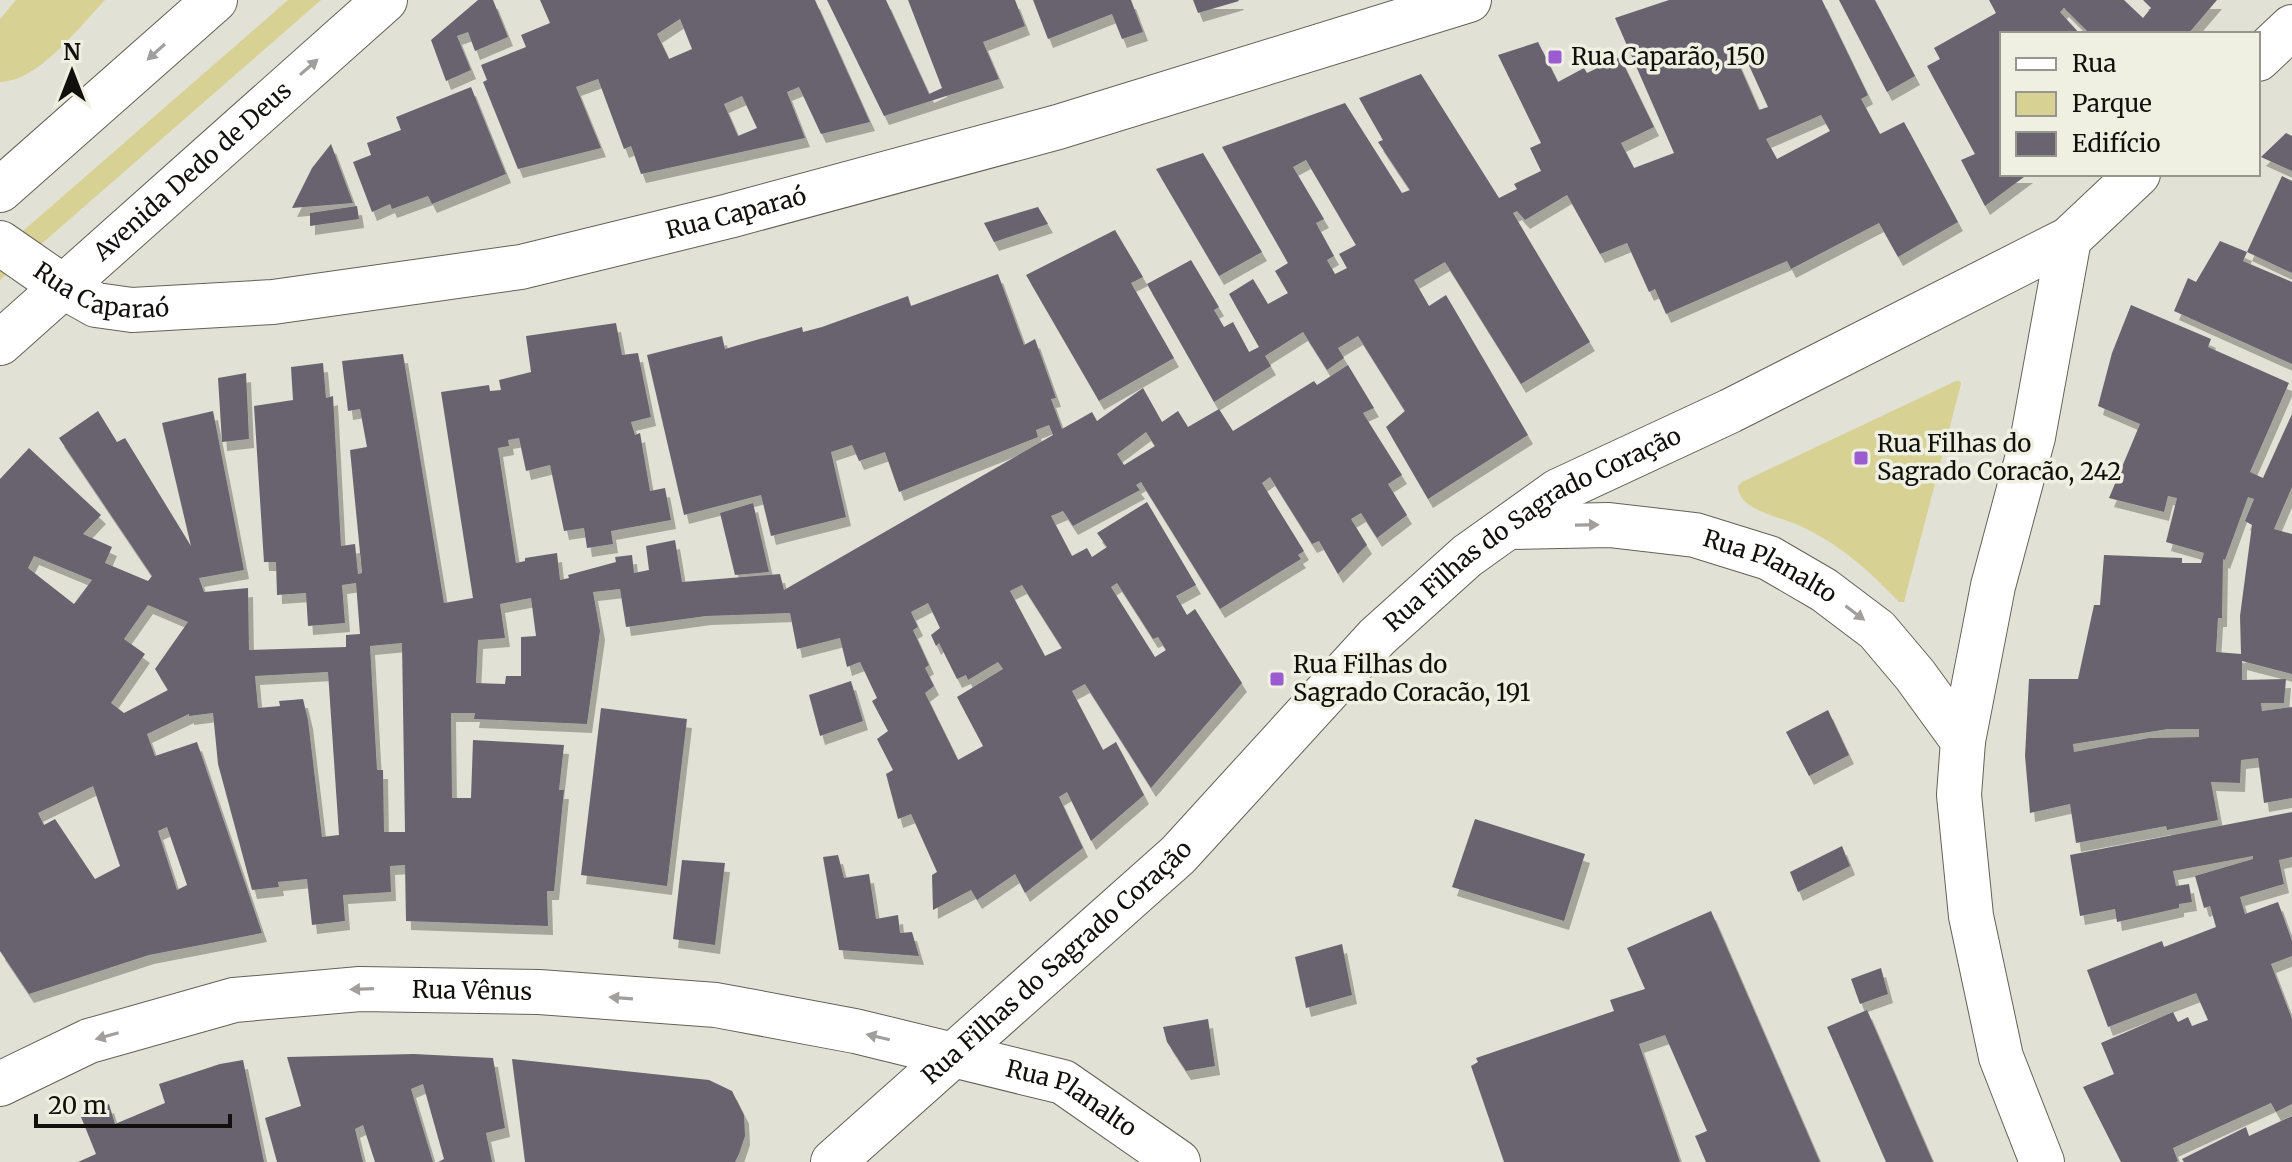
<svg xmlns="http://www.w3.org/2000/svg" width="2292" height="1162" viewBox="0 0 2292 1162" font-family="Merriweather,serif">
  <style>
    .green { fill: #d7d194 }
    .building { fill: #69646f; fill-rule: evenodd; filter: url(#shadow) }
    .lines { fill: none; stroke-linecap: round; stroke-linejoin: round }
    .minor-casing { stroke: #626257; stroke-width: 46 }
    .minor { stroke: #fff; stroke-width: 44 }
    .oneway { fill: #a09f9e }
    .poi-dot { fill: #9b5cd2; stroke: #efefe2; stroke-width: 3 }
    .labels { text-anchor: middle; stroke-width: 7; stroke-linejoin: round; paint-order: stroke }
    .poi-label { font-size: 24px; fill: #11100c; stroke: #efefe2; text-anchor: start }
    .street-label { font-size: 24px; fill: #11100c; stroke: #efefe2 }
  </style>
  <defs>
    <filter id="shadow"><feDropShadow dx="5" dy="9" stdDeviation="0" flood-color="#0004"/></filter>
  </defs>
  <rect width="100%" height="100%" fill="#e2e1d5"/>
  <!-- green -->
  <g class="green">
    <path d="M16 0H105C80 26 38 82 0 82V19Z"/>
    <polygon points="288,0 321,0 0,280 0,251"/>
    <path d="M1956 381H1960L1961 384 1904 602H1899C1869 570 1837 542 1796 524 1781 518 1765 515 1751 506 1743 501 1738 494 1738 486L1742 482Z"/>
  </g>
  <!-- building -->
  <g class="building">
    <polygon points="478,0 493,0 508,37 475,51 468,32 457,36 471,70 446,81 431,40"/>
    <path d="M540 0H815L870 122 821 134 799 87 787 92 805 138 641 174 631 146 624 149 598 79 576 87 601 148 518 169 483 82 487 80 481 65 526 47 521 35 550 23ZM680 19 692 49 669 59 657 34ZM742 96 757 128 738 136 724 104Z"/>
    <polygon points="827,0 886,0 929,94 942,88 908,0 1015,0 1025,26 983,42 999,79 884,116"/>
    <polygon points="1033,0 1131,0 1143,32 1122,39 1112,14 1048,39"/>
    <polygon points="1193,0 1238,0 1239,1 1198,13"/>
    <path d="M1669 0H1822L1868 95 1861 99 1880 134 1904 122 1958 222 1898 257 1879 223 1791 269 1787 261 1666 314 1655 289 1649 292 1627 243 1600 254 1567 195 1525 220 1517 211 1513 213 1590 342 1521 384 1445 262 1414 280 1429 306 1446 295 1528 435 1428 499 1386 427 1405 411 1358 336 1338 348 1344 358 1327 370 1303 332 1265 356 1271 366 1214 402 1147 284 1191 260 1219 307 1214 310 1224 327 1233 322 1249 352 1259 347 1229 294 1253 279 1268 304 1288 293 1275 271 1288 263 1222 147 1345 103 1402 193 1410 190 1378 142 1383 140 1359 98 1421 74 1499 198 1517 189 1514 184 1541 171 1530 148 1541 143 1498 55 1538 42 1558 82 1584 68 1587 73 1620 57 1654 127 1621 143 1634 168 1674 153 1615 18ZM1742 50 1768 107 1759 110 1734 53ZM1821 115 1830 131 1777 159 1766 139ZM1306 160 1356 245 1339 254 1347 268 1335 274 1327 260 1334 256 1316 223 1324 219 1293 167Z"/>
    <polygon points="1839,0 1875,0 1915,76 1887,92"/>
    <polygon points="1989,0 2124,0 2143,18 2151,8 2143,0 2217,0 2188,34 2090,34 2064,8 2060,12 2080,34 2002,34 2002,174 2028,174 1985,206 1961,160 1975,154 1927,66 1940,59 1934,48 1996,13"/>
    <polygon points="471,87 506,174 432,204 428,196 392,209 390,204 372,212 353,162 371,155 367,143 401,130 396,117"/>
    <polygon points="2286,133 2292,136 2292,171 2261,157"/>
    <polygon points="331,144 353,203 292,208 312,168"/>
    <polygon points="1203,153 1262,252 1219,276 1156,169"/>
    <polygon points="2282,176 2292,181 2292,273 2247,252 2243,261 2292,282 2292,364 2174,311 2188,278 2196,282 2220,241 2247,252"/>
    <polygon points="357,206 359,219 310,226 310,213"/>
    <polygon points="1038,207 1048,224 994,242 984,223"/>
    <polygon points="1115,230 1143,277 1131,283 1174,358 1099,401 1026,275"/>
    <path d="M998 274 1024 345 1035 339 1056 398 1051 399 1062 429 1092 412 1097 421 1143 388 1162 422 1178 411 1188 427 1219 409 1233 431 1314 381 1317 385 1348 365 1374 408 1363 413 1402 475 1388 484 1407 515 1377 538 1361 513 1351 519 1367 545 1338 574 1319 541 1312 544 1270 477 1262 483 1304 551 1298 555 1301 559 1220 609 1141 482 1136 485 1140 490 1073 526 1063 511 1051 516 1072 556 1087 548 1092 557 1107 547 1097 533 1147 502 1196 585 1176 596 1187 615 1195 609 1242 683 1151 788 1085 684 1072 691 1103 750 1116 742 1144 795 1091 841 1067 792 1059 797 1083 848 1025 893 1015 874 977 900 971 890 933 910 932 875 937 872 911 814 898 819 886 774 893 770 877 739 888 731 872 701 877 698 860 662 847 667 840 638 797 649 790 613 706 616 626 627 620 589 593 592 600 631 587 724 474 719 475 713H451L452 798H471L473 740 564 745 559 790H564L554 891H547L548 926 406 921 405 865 390 866 391 892 343 895 345 921 312 925 307 879 278 882 279 887 252 890 218 764 213 713 189 716V714L147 734 155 756 197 742 262 933 149 955 29 994 0 951V479L29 448 101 515 83 534 112 547 105 563 148 581 152 576 59 438 98 411 117 442 125 438 191 546 162 423 213 411 244 570 199 578 204 592 248 588 249 650 346 647V635L360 634 356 583 342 585 345 623 308 626 306 593 277 595 276 562H264L254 406 293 400 291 367 323 363 326 398 333 396 341 546 355 544 358 574 362 573 350 450 367 447 360 409 348 411 342 361 403 354 444 603 473 598 441 392 489 385 490 391 501 390 499 380 531 372 526 336 616 323 622 355 638 353 651 417 631 422 635 435 640 433 650 491 665 488 671 520 611 531 613 544 587 548 584 528 564 531 550 465 526 471 519 438 508 440 509 446 498 448 516 563 525 561V558L557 553 560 580 569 578 568 575 616 562 615 557 632 555 634 573 649 570 646 546 675 540 682 582 780 574 784 590 1053 435 1049 425 1036 430 1038 437 899 492 885 452 859 461 852 445 831 452 846 517 771 536 761 495 684 515 647 355 722 336 725 349 802 327 803 332 822 327 908 296 911 306ZM1146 432 1155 446 1124 465 1117 454ZM34 556 92 580 74 604 28 568ZM1117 583 1153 639 1158 637 1166 650 1155 657 1111 587ZM1022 585 1062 648 1045 656 1010 591ZM531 598 536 636 521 637V676H506L505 684 476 683 478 640 505 638 500 604ZM928 603 940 628 931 635 936 646 939 643 957 679 966 675 968 680 998 662 1003 669 957 697 983 746 958 760 925 693 934 686 925 668 929 665 913 630 918 627 911 612ZM148 605 188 622 155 669 168 690 124 713 111 703 145 654 124 639ZM402 643 405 832H384L383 770H377L370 646ZM328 672 339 835 322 837 308 720 303 699 279 701 280 706 258 708 255 676ZM93 786 120 866 95 879 55 819 44 825 38 813ZM167 827 187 885 177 890 158 831Z"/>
    <path d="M2131 305 2211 339 2208 347 2289 383 2250 472 2263 478 2292 414V487L2274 529 2292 534V674L2242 661V680L2286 679 2284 703H2261L2262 711 2292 707V798L2264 803 2258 758 2241 760 2240 783 2211 782 2218 820 2167 830 2166 826 2076 843 2070 804 2030 813 2025 756 2029 679H2078L2094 605H2100L2104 555 2182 558V563H2201L2204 553 2166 542 2177 498 2168 496 2164 512 2109 498 2140 424 2098 406 2112 353ZM2248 497 2254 499 2245 521 2252 525 2240 616 2241 654 2216 652 2218 618H2222L2223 559 2225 560ZM2168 729H2199V737L2149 738 2074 752 2073 744Z"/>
    <polygon points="246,373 249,439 222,442 218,378"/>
    <polygon points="753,503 769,572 735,575 720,513"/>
    <polygon points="851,681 863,721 820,736 809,695"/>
    <polygon points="601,708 687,719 667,886 581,875"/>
    <polygon points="1828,710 1849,755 1809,776 1786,732"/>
    <polygon points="2292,812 2292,857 2279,860 2284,884 2240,897 2245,914 2278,902 2292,941 2292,956 2271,964 2292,1019 2292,1104 2276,1112 2271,1103 2173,1148 2178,1161 2176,1162 2121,1162 2083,1087 2114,1074 2101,1043 2173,1012 2178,1022 2188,1017 2192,1026 2208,1020 2196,993 2108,1027 2087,970 2162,941 2164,947 2216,927 2210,906 2204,908 2195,876 2253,859 2253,856 2173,871 2176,886 2189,884 2192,902 2179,904 2179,908 2117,922 2115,909 2080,916 2070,855"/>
    <polygon points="1475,819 1585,854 1564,921 1452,887"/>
    <polygon points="1842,846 1850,866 1798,892 1790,872"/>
    <polygon points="838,855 844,878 869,874 876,919 898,915 900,933 912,932 919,956 839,950 823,857"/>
    <polygon points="682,860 725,863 715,945 673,939"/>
    <polygon points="1711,911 1820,1162 1706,1162 1695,1136 1707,1131 1665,1035 1639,1044 1680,1162 1504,1162 1471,1066 1478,1062 1476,1058 1614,1011 1610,1000 1645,989 1627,948"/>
    <polygon points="1342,944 1352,995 1306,1008 1295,957"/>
    <polygon points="1881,968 1888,994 1860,1004 1851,979"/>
    <polygon points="1867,1010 1933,1162 1886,1162 1827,1027"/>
    <polygon points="1208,1019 1215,1066 1186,1071 1167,1042 1163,1027"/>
    <polygon points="414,1054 493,1058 505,1128 486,1133 492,1162 438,1162 444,1159 423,1084 411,1089 433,1162 375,1162 363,1125 355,1129 363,1162 277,1162 265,1118 301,1106 287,1057"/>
    <polygon points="512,1059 709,1080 732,1091 744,1115 745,1136 739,1154 735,1162 525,1162"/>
    <polygon points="243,1060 264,1162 78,1162 96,1154 81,1117 109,1104 115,1124 165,1103 159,1084 220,1064"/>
    <polygon points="2292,1116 2292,1162 2184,1162 2182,1159 2246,1127 2249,1136"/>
  </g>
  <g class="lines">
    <defs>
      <g id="minor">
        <polyline points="2258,59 2292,27"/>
        <polyline points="0,190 215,0"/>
        <path id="s1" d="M0 243 62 286 96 305 132 310 273 302 521 267 729 216 1058 127 1469 0"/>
        <path id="s2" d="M0 343 385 0"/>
        <path id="s3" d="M1509 527 1609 525 1695 535 1769 558 1824 590 1877 630 1915 675 1963 741"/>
        <path id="s4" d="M0 1084 89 1041 234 1000 360 989 539 992 716 1005 855 1031 1063 1082 1178 1162"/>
        <path id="s5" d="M833 1162 1178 855 1377 637 1467 556 1558 491 1730 411 2069 239 2138 174"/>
        <polyline points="2042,1162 2001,1057 1971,916 1959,795 1963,741 1993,586 2033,437 2069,239"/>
      </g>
    </defs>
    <!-- minor casing -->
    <use href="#minor" class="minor-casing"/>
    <!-- minor -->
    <use href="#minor" class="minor"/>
  </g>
  <!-- one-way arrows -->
  <defs><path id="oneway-solid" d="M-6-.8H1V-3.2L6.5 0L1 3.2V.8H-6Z" transform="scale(2)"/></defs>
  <g class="oneway">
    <use href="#oneway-solid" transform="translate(156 52) rotate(138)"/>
    <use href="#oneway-solid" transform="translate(309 67) rotate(-41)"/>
    <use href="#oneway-solid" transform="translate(1587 525) rotate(-1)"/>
    <use href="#oneway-solid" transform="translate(1855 613) rotate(37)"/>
    <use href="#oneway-solid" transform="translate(362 989) rotate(178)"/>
    <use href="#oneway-solid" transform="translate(621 998) rotate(-176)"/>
    <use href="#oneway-solid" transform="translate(107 1036) rotate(164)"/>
    <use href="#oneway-solid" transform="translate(878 1037) rotate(-167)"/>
  </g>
  <!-- markers -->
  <g class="poi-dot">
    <rect x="1547" y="49" width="16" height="16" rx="4"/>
    <rect x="1853" y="450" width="16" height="16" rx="4"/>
    <rect x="1269" y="671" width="16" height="16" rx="4"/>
  </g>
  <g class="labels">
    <!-- poi labels -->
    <g class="poi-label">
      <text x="1571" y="65">Rua Caparão, 150</text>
      <text x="1877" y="452">Rua Filhas do<tspan x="1877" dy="28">Sagrado Coracão, 242</tspan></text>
      <text x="1293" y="673">Rua Filhas do<tspan x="1293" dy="28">Sagrado Coracão, 191</tspan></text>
    </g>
    <!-- street labels -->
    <g class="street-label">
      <text dy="8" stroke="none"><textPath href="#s2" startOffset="258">Avenida Dedo de Deus</textPath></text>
      <text dy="8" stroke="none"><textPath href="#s1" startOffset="764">Rua Caparaó</textPath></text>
      <text dy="8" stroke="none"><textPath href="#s1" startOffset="116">Rua Caparaó</textPath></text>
      <text dy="8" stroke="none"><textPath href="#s5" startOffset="948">Rua Filhas do Sagrado Coração</textPath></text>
      <text dy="8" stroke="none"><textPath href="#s3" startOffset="268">Rua Planalto</textPath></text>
      <text dy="8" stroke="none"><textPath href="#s5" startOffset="300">Rua Filhas do Sagrado Coração</textPath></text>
      <text dy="8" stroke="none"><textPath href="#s4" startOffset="488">Rua Vênus</textPath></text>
      <text dy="8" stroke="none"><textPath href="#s4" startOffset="1102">Rua Planalto</textPath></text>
    </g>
  </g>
  <!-- legend -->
  <rect x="2000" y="32" width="260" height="144" fill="#efefe2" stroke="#96968c" stroke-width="2"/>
  <rect x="2016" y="58" width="40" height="12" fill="#ffffff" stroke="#96968c" stroke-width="2"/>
  <text x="2072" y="72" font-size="24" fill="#11100c">Rua</text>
  <rect x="2016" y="92" width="40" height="24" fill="#d7d194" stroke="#96968c" stroke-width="2"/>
  <text x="2072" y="112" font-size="24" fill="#11100c">Parque</text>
  <rect x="2016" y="132" width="40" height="24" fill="#69646f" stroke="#96968c" stroke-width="2"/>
  <text x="2072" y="152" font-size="24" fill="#11100c">Edifício</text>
  <!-- north arrow -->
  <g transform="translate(72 72)" stroke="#efefe2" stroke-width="6" paint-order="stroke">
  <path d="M0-6L14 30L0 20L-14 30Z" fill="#11100c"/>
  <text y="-12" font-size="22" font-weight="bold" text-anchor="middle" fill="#11100c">N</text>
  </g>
  <!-- scale -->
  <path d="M36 1114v12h194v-12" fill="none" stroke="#11100c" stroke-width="4"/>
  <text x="48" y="1114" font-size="24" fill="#11100c" stroke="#efefe2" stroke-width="6" paint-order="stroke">20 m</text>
</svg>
